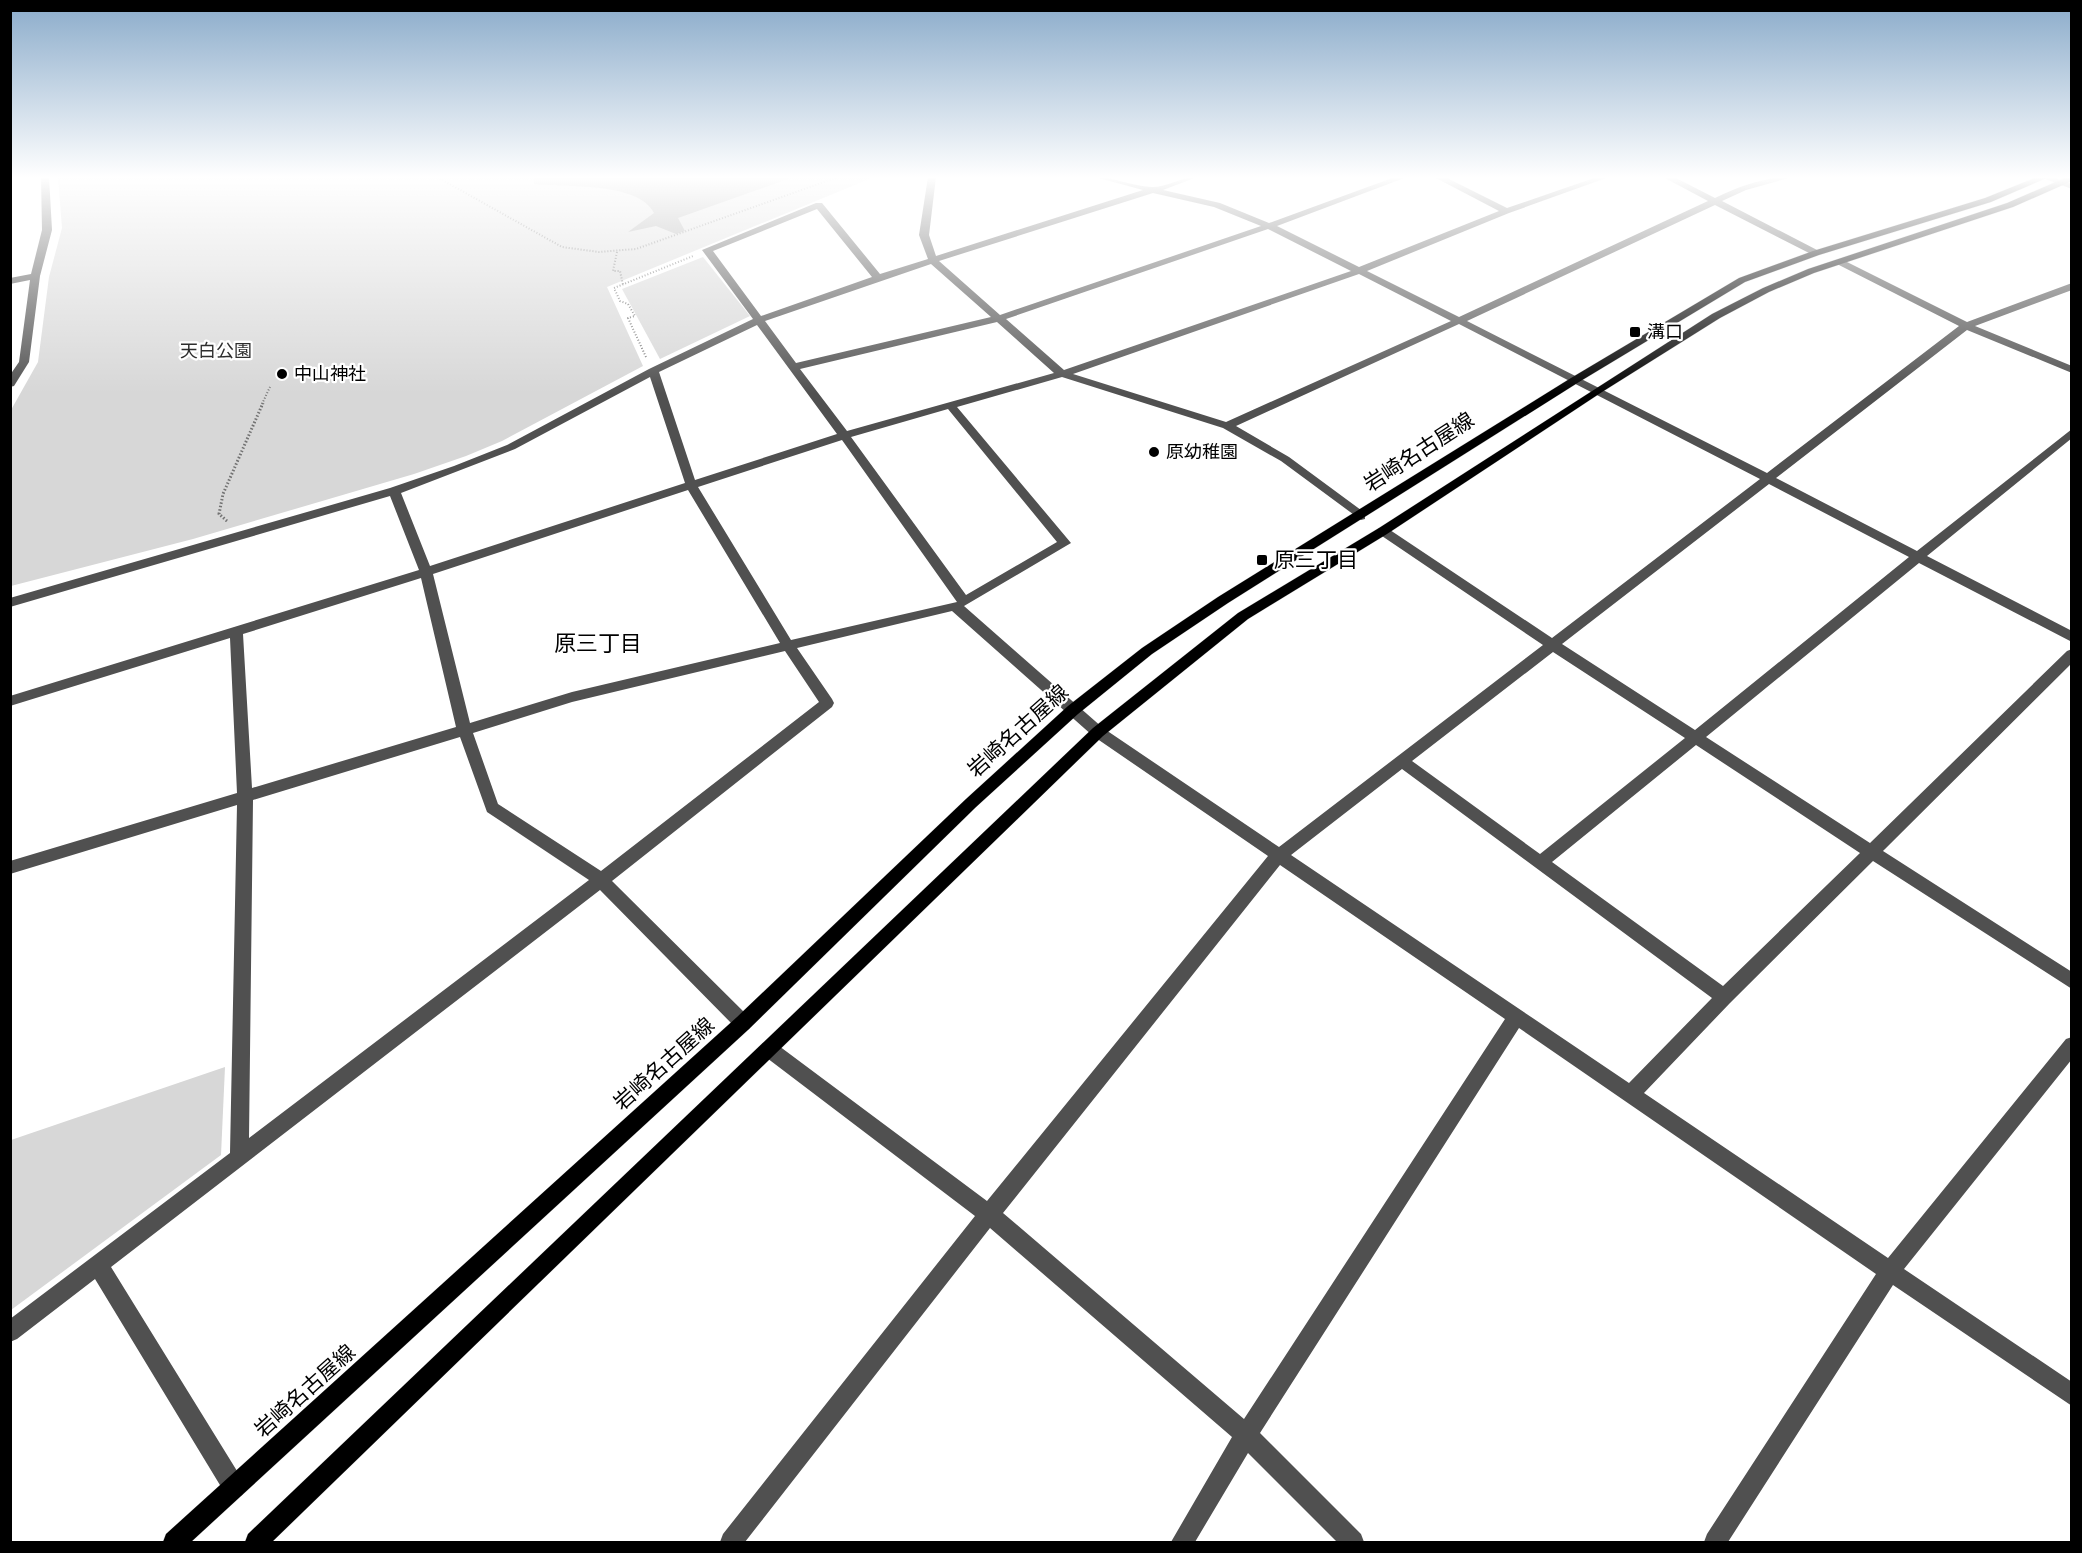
<svg xmlns="http://www.w3.org/2000/svg" width="2082" height="1553" viewBox="0 0 2082 1553" font-family="Cabin,'Noto Sans JP',sans-serif">
  <style>
    .green { fill: #d7d7d7 }
    .water { fill: #9e9e9e }
    .lines { fill: none; stroke-linecap: round; stroke-linejoin: round }
    .major-casing { stroke: #dbdbdb; stroke-width: 1 }
    .path-far1 { stroke: #727272; stroke-width: 2; stroke-dasharray: 1 2; stroke-linecap: butt }
    .path { stroke: #727272; stroke-width: 3; stroke-dasharray: 1.5 2; stroke-linecap: butt }
    .minor { fill: #505050; fill-rule: evenodd }
    .major { fill: #000; fill-rule: evenodd }
    .poi-dot { fill: #000; stroke: #fff; stroke-width: 2 }
    .labels { text-anchor: middle; stroke-width: 4.5; stroke-linejoin: round; paint-order: stroke }
    .far-poi-label { font-size: 18px; fill: #000; stroke: #fff; text-anchor: start }
    .far-park-label { font-size: 18px; fill: #2e2e2e; stroke: #fff }
    .street-label { font-size: 21px; fill: #000; stroke: #fff }
    .poi-label { font-size: 21px; fill: #000; stroke: #fff; text-anchor: start }
    .neighbourhood-label { font-size: 22px; fill: #000; stroke: #fff }
  </style>
  <rect width="100%" height="100%" fill="#fff"/>
  <!-- green -->
  <g class="green">
    <polygon points="58,177 874,177 607,287 643,366 502,441 466,456 414,474 193,539 11,586 11,410 38,362 49,277 62,228"/>
    <polygon points="703,257 750,316 660,359 622,289"/>
    <polygon points="225,1067 221,1155 11,1310 11,1140"/>
  </g>
  <!-- water -->
  <path class="water" d="M533 177H794L678 218 685 231 676 234 656 226 628 232 654 213C638 181 564 188 534 184Z"/>
  <g class="lines">
    <defs>
      <g id="major">
        <polygon points="2037,177 2049,177 1991,202 1819,255 1745,282 1579,382 1228,603 1152,654 1078,714 976,807 749,1029 191,1542 163,1542 166,1534 737,1017 966,799 1068,706 1142,648 1218,597 1571,378 1739,278 1813,251 1985,198"/>
        <polygon points="2067,177 2072,177 2072,181 2013,207 1814,273 1769,292 1720,318 1602,392 1387,534 1248,619 1103,736 272,1542 245,1542 248,1534 1093,728 1238,613 1379,528 1712,314 1763,288 1808,269 2007,203"/>
      </g>
    </defs>
    <!-- major casing -->
    <use href="#major" class="major-casing"/>
    <!-- path-far1 -->
    <g class="path-far1">
      <polyline points="437,177 562,247 599,252 636,249 838,177"/>
      <polyline points="617,252 613,271 620,271 623,285"/>
      <polyline points="646,357 628,318 635,316 628,304 620,301 614,288 693,256"/>
      <polyline points="262,404 270,387"/>
    </g>
    <!-- path -->
    <polyline class="path" points="227,521 219,514 223,494 263,403"/>
    <!-- minor -->
    <g class="minor">
      <polygon points="41,177 49,177 52,230 40,276 29,362 14,386 10,387 10,375 19,362 30,280 10,284 10,278 31,274 42,230"/>
      <path d="M928 177H936L929 235 936 256 1143 190 1095 177C1114 177 1132 186 1151 187 1165 188 1181 177 1197 177L1163 190 1220 203 1269 223 1395 177H1407L1277 226 1359 267 1499 211 1434 177H1445L1507 208 1597 177H1609L1509 213 1367 271 1459 317 1708 201 1663 177H1674L1715 198C1740 186 1765 177 1792 177L1746 190 1722 201 1819 251V255H1813L1715 205 1467 321 1767 473 1959 326 1837 264V260H1843L1967 322 2072 283V290L1975 326 2072 366V373L1967 330 1776 478 1917 551 2072 429V438L1927 556 2072 631V642L1919 563 1706 737 1870 843 2067 651 2072 649V663L1883 851 2072 972V989L1873 861 1730 1003 1644 1093 1888 1258 2066 1039 2072 1037V1059L1904 1269 2072 1382V1406L1893 1285 1728 1542H1704L1707 1534 1876 1274 1519 1028 1260 1433 1361 1534 1364 1542H1337L1248 1453 1195 1542H1171L1232 1437 990 1228 745 1542H720L723 1534 975 1216 763 1055 760 1049 763 1043 769 1041 775 1043 987 1201 1268 856 1093 736 952 611 797 648 832 699 834 703 832 707 612 881 749 1017 752 1023 749 1029 743 1031 737 1029 600 890 111 1267 242 1479 245 1487 242 1495 234 1498 226 1495 95 1279 17 1339 10 1342V1319L230 1153 237 805 10 874V861L237 793 230 638 10 706V696L419 570 390 496 10 607V598L390 488 454 466 507 445 649 369 753 319 702 250 816 203H822L880 274 928 259 919 235ZM1153 193 1214 207 1261 226 1000 315 939 261ZM817 209 872 277 761 316 713 251ZM1268 229 1351 271 1064 370 1006 319ZM931 264 991 317 796 363 765 321ZM1359 274 1451 321 1226 422 1073 374ZM997 322 1054 373 847 431 800 369ZM1459 324 1760 479 1552 638 1387 528H1379L1377 531 1379 534 1543 645 1279 847 1103 728 964 606 1071 543 957 407 1062 377 1223 428 1281 461 1361 520 1365 519V513L1289 457 1236 426ZM757 325 837 434 695 480 659 372ZM650 377 685 483 430 566 401 493 515 449ZM948 409 1057 542 966 595 851 437ZM842 440 957 602 791 640 698 487ZM1769 484 1909 557 1695 730 1562 644ZM688 490 780 643 572 692 470 723 433 574ZM421 578 456 727 252 788 243 634ZM785 651 819 702 601 871 498 804 473 733 572 702ZM1553 652 1685 738 1540 854 1412 761ZM460 737 487 812 589 880 249 1138 253 800ZM1696 745 1860 853 1723 986 1552 862ZM1402 769 1712 998 1629 1083 1291 855ZM1280 865 1505 1019 1244 1419 1003 1213Z"/>
      <polygon points="2040,177 2052,177 2072,184 2072,189"/>
    </g>
    <!-- major -->
    <use href="#major" class="major"/>
  </g>
  <!-- sky -->
  <linearGradient id="sky" x2="0" y2="1"><stop stop-color="#8aabca"/><stop offset="0.45" stop-color="#fff"/><stop offset="1" stop-color="#fff" stop-opacity="0"/></linearGradient>
  <rect width="2082" height="394" fill="url(#sky)"/>
  <!-- markers -->
  <g class="poi-dot">
    <rect x="1629" y="326" width="12" height="12" rx="3"/>
    <circle cx="282" cy="374" r="6"/>
    <circle cx="1154" cy="452" r="6"/>
    <rect x="1256" y="554" width="12" height="12" rx="3"/>
  </g>
  <g class="labels">
    <!-- far-poi labels -->
    <g class="far-poi-label">
      <text x="1647" y="338">溝口</text>
      <text x="294" y="380">中山神社</text>
      <text x="1166" y="458">原幼稚園</text>
    </g>
    <!-- far-park labels -->
    <g class="far-park-label">
      <text x="216" y="357">天白公園</text>
    </g>
    <!-- street labels -->
    <g class="street-label">
      <text transform="translate(1419 452) rotate(-33)" y="7">岩崎名古屋線</text>
      <text transform="translate(1018 731) rotate(-42)" y="7">岩崎名古屋線</text>
      <text transform="translate(664 1064) rotate(-42)" y="7">岩崎名古屋線</text>
      <text transform="translate(305 1391) rotate(-42)" y="7">岩崎名古屋線</text>
    </g>
    <!-- poi labels -->
    <g class="poi-label">
      <text x="1274" y="567">原三丁目</text>
    </g>
    <!-- neighbourhood labels -->
    <g class="neighbourhood-label">
      <text x="598" y="651">原三丁目</text>
    </g>
  </g>
  <!-- border -->
  <rect width="2082" height="1553" fill="none" stroke="#000000" stroke-width="24"/>
</svg>
